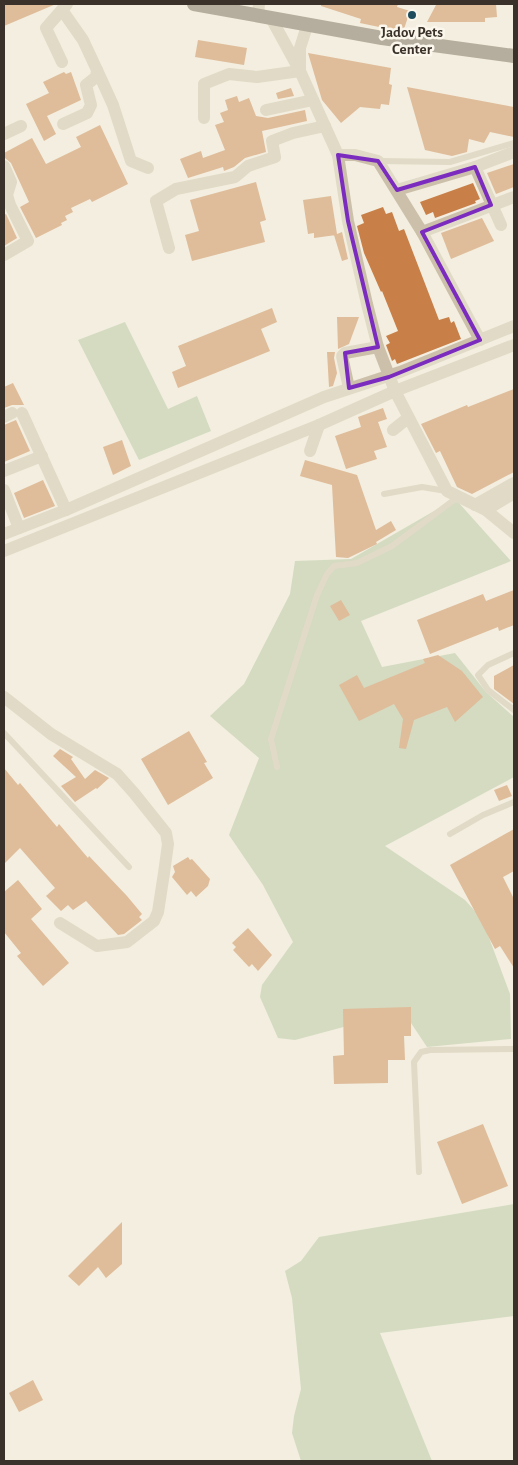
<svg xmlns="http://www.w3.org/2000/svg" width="518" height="1465" viewBox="0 0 518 1465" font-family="'Alegreya Sans',sans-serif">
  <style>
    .green { fill: #b0c39e }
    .building { fill: #c87f48 }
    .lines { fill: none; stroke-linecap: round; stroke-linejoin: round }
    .service { stroke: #ccc0aa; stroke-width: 6 }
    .minor { stroke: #ccc0aa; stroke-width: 12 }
    .tertiary { stroke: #ccc0aa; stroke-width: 12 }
    .trunk { stroke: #6c5d4e; stroke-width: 14 }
    .marked { fill: none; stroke: #7b2cbf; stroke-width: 4; stroke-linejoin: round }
    .poi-dot { fill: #1e4c5c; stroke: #fbf7ec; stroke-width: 2 }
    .labels { text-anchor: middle; stroke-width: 5; stroke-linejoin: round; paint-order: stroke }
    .poi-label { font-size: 15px; font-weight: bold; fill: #3a322a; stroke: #fbf7ec }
  </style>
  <rect width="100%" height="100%" fill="#f3eedf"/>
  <!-- green -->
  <g class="green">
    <polygon points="125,322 168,409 197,396 211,431 139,460 78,340"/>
    <polygon points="458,502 511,561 361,621 382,667 455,653 486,692 514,717 514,777 385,846 465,900 482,919 510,994 511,1039 427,1047 403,1011 295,1040 278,1038 260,997 262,985 293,942 263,885 229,835 259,758 210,716 244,684 290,594 295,561 351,559 448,503"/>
    <polygon points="514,1204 514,1316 380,1333 432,1461 301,1461 292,1433 294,1416 301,1389 292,1298 285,1271 301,1261 319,1237"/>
  </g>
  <!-- building -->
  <g class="building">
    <polygon points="4,4 56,4 4,26"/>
    <polygon points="321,4 398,4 397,7 410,11 403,32 360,23 361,19 321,6"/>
    <polygon points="496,4 497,17 485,18 485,22 427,22 436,5"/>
    <polygon points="198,40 247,48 244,65 195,57"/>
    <polygon points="308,53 391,68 389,84 392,85 389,105 381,104 380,109 360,107 341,123 322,100"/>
    <polygon points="64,72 66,74 71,72 81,100 47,116 56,134 44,141 26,104 49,93 43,82"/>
    <polygon points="407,87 514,107 514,137 490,132 484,143 469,139 467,152 452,156 425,150"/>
    <polygon points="291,88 294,96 278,99 276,93"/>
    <polygon points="237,96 239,102 249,98 256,116 268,118 305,110 307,121 262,131 266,152 245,158 234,167 224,171 223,167 188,178 180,159 201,151 203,158 225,150 215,125 224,122 220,113 228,110 225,100"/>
    <polygon points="100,125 128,184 92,202 90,199 71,208 73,212 65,216 67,220 61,223 62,225 36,238 20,207 29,202 11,163 5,158 4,153 32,138 46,164 81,147 76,137"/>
    <polygon points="514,164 514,187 496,194 487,173"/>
    <polygon points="256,182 266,220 260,222 265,242 192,261 185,235 199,231 190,200"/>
    <polygon points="473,183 480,199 475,201 476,203 435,218 433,212 426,215 420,202"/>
    <polygon points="331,196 337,234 342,232 348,259 342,261 334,235 336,235 314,238 314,233 308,234 303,200"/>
    <polygon points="383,207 386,214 392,212 399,231 404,229 439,320 449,317 451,323 454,321 461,339 397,364 395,359 392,361 386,345 390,343 386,336 398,331 382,291 381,292 364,253 357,226 364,223 361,215"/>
    <polygon points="6,214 17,238 4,246 4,215"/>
    <polygon points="482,218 494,241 451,259 441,233"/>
    <polygon points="272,308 277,322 261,329 270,351 178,388 172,372 186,366 178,346"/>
    <polygon points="337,317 359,317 349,344 338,349"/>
    <polygon points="327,352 335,352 334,358 337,373 333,386 329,387"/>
    <polygon points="13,383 24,405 12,405 4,408 4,387"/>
    <polygon points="514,389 514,472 472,494 457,487 440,451 436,453 421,424 467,405 468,407"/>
    <polygon points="383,408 387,419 378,422 387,447 374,451 377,459 346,469 335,436 361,427 358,417"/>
    <polygon points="16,420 30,451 4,462 4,425"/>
    <polygon points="122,440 131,466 113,475 103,447"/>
    <polygon points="305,460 357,475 376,530 391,521 396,530 376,542 377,544 348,558 336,557 332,485 300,476"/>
    <polygon points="43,480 55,506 24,518 14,493"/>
    <polygon points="514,590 514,625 499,631 498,627 430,654 417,620 483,594 486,601"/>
    <polygon points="341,600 350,615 339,621 330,606"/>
    <polygon points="438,655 462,671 483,697 455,722 447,707 414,720 406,749 399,748 403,719 394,704 359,721 339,685 357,675 364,688 425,663 423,659"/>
    <polygon points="514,665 514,704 494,689 494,676"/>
    <polygon points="189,731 207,762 204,763 213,778 168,805 141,759"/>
    <polygon points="60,749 73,757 71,759 85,779 95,770 109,778 97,789 96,788 75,802 61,786 76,777 53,756"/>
    <polygon points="4,768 18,785 20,783 57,827 59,824 88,858 89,856 127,896 142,914 139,917 142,920 124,934 118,935 86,901 73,910 68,905 61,911 46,896 55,888 20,848 4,864"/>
    <polygon points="507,785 512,796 499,801 494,790"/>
    <polygon points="514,829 514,871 503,877 514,899 514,968 500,946 495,949 450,865"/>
    <polygon points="188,857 190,860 192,859 210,879 208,886 196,897 191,891 187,895 172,877 175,872 173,866"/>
    <polygon points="18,880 42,909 31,919 69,963 43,986 17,956 21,953 4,932 4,892"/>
    <polygon points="248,928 272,955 258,971 252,964 249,967 233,950 236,947 232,943"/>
    <polygon points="411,1007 411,1036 404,1036 405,1060 388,1060 388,1083 334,1084 333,1056 344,1055 343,1009"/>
    <polygon points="483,1124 508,1186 462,1204 437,1142"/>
    <polygon points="122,1222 122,1264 106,1278 98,1267 79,1286 68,1276"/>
    <polygon points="33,1380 43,1400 19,1412 9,1393"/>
  </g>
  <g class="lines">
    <!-- service -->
    <g class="service">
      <polyline points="378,161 450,162 514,143"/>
      <polyline points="384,494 422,487 446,491"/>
      <polyline points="514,653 488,665 478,675 488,690 514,710"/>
      <polyline points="4,733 129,867"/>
      <polyline points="277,767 271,739 317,595 327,574 334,566 357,563 392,546 458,497"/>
      <polyline points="450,834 483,815 514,802"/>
      <polyline points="419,1172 414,1062 421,1052 430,1050 514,1049"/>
    </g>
    <!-- minor -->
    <g class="minor">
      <polyline points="62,10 83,40 97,70 96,77 86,85 91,105 87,113 63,124"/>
      <polyline points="258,16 259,4"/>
      <polyline points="307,26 300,48 300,71 338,155 348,221 367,304 378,347 395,391 447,491 486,510 514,533"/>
      <polyline points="62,62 46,28 67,4"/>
      <polyline points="97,70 113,105 131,161 148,168"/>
      <polyline points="266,110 313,100"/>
      <polyline points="204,118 204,84 229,74 257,77 300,71 271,18"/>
      <polyline points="4,134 21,126"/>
      <polyline points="338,155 355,155 378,161 422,232 480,340"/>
      <polyline points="4,166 11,182 7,195 10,205 28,241 4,255"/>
      <polyline points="475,167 514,152"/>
      <polyline points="397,190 475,167 501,225"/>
      <polyline points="422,232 514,197"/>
      <polyline points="169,248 156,201 176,189 235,177 248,166 275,157 272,141 293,133 325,126"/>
      <polyline points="349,388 342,356 345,353 378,347"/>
      <polyline points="22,413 66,510"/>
      <polyline points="4,417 12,413"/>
      <polyline points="393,430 408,418"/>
      <polyline points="310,451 319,425"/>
      <polyline points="4,471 42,456"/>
      <polyline points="4,490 19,528"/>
      <polyline points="475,505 514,483"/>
      <polyline points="486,510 514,493"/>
      <polyline points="4,697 51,734 117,774 134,793 166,833 168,844 164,873 158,912 154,921 127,942 97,946 60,923"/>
    </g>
    <!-- tertiary -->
    <g class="tertiary">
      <polyline points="4,534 66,510 324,397 400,372 514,326"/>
      <polyline points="4,551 319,425 395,391 514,345"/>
    </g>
    <!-- trunk -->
    <polyline class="trunk" points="194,4 382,38 514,56"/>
  </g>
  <!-- marked area -->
  <path d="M0 0H518V1465H0ZM338 155 378 161 397 190 475 167 491 205 422 232 480 340 389 377 349 388 345 353 378 347 348 221Z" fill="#f3eedf" fill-opacity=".55" fill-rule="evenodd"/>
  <path class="marked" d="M338 155 378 161 397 190 475 167 491 205 422 232 480 340 389 377 349 388 345 353 378 347 348 221Z"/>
  <!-- markers -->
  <circle class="poi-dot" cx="412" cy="15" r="5"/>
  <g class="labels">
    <!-- poi labels -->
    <g class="poi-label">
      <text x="412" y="37">Jadov Pets<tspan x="412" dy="17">Center</tspan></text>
    </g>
  </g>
  <!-- border -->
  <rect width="518" height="1465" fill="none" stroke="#3a322a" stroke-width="10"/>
</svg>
